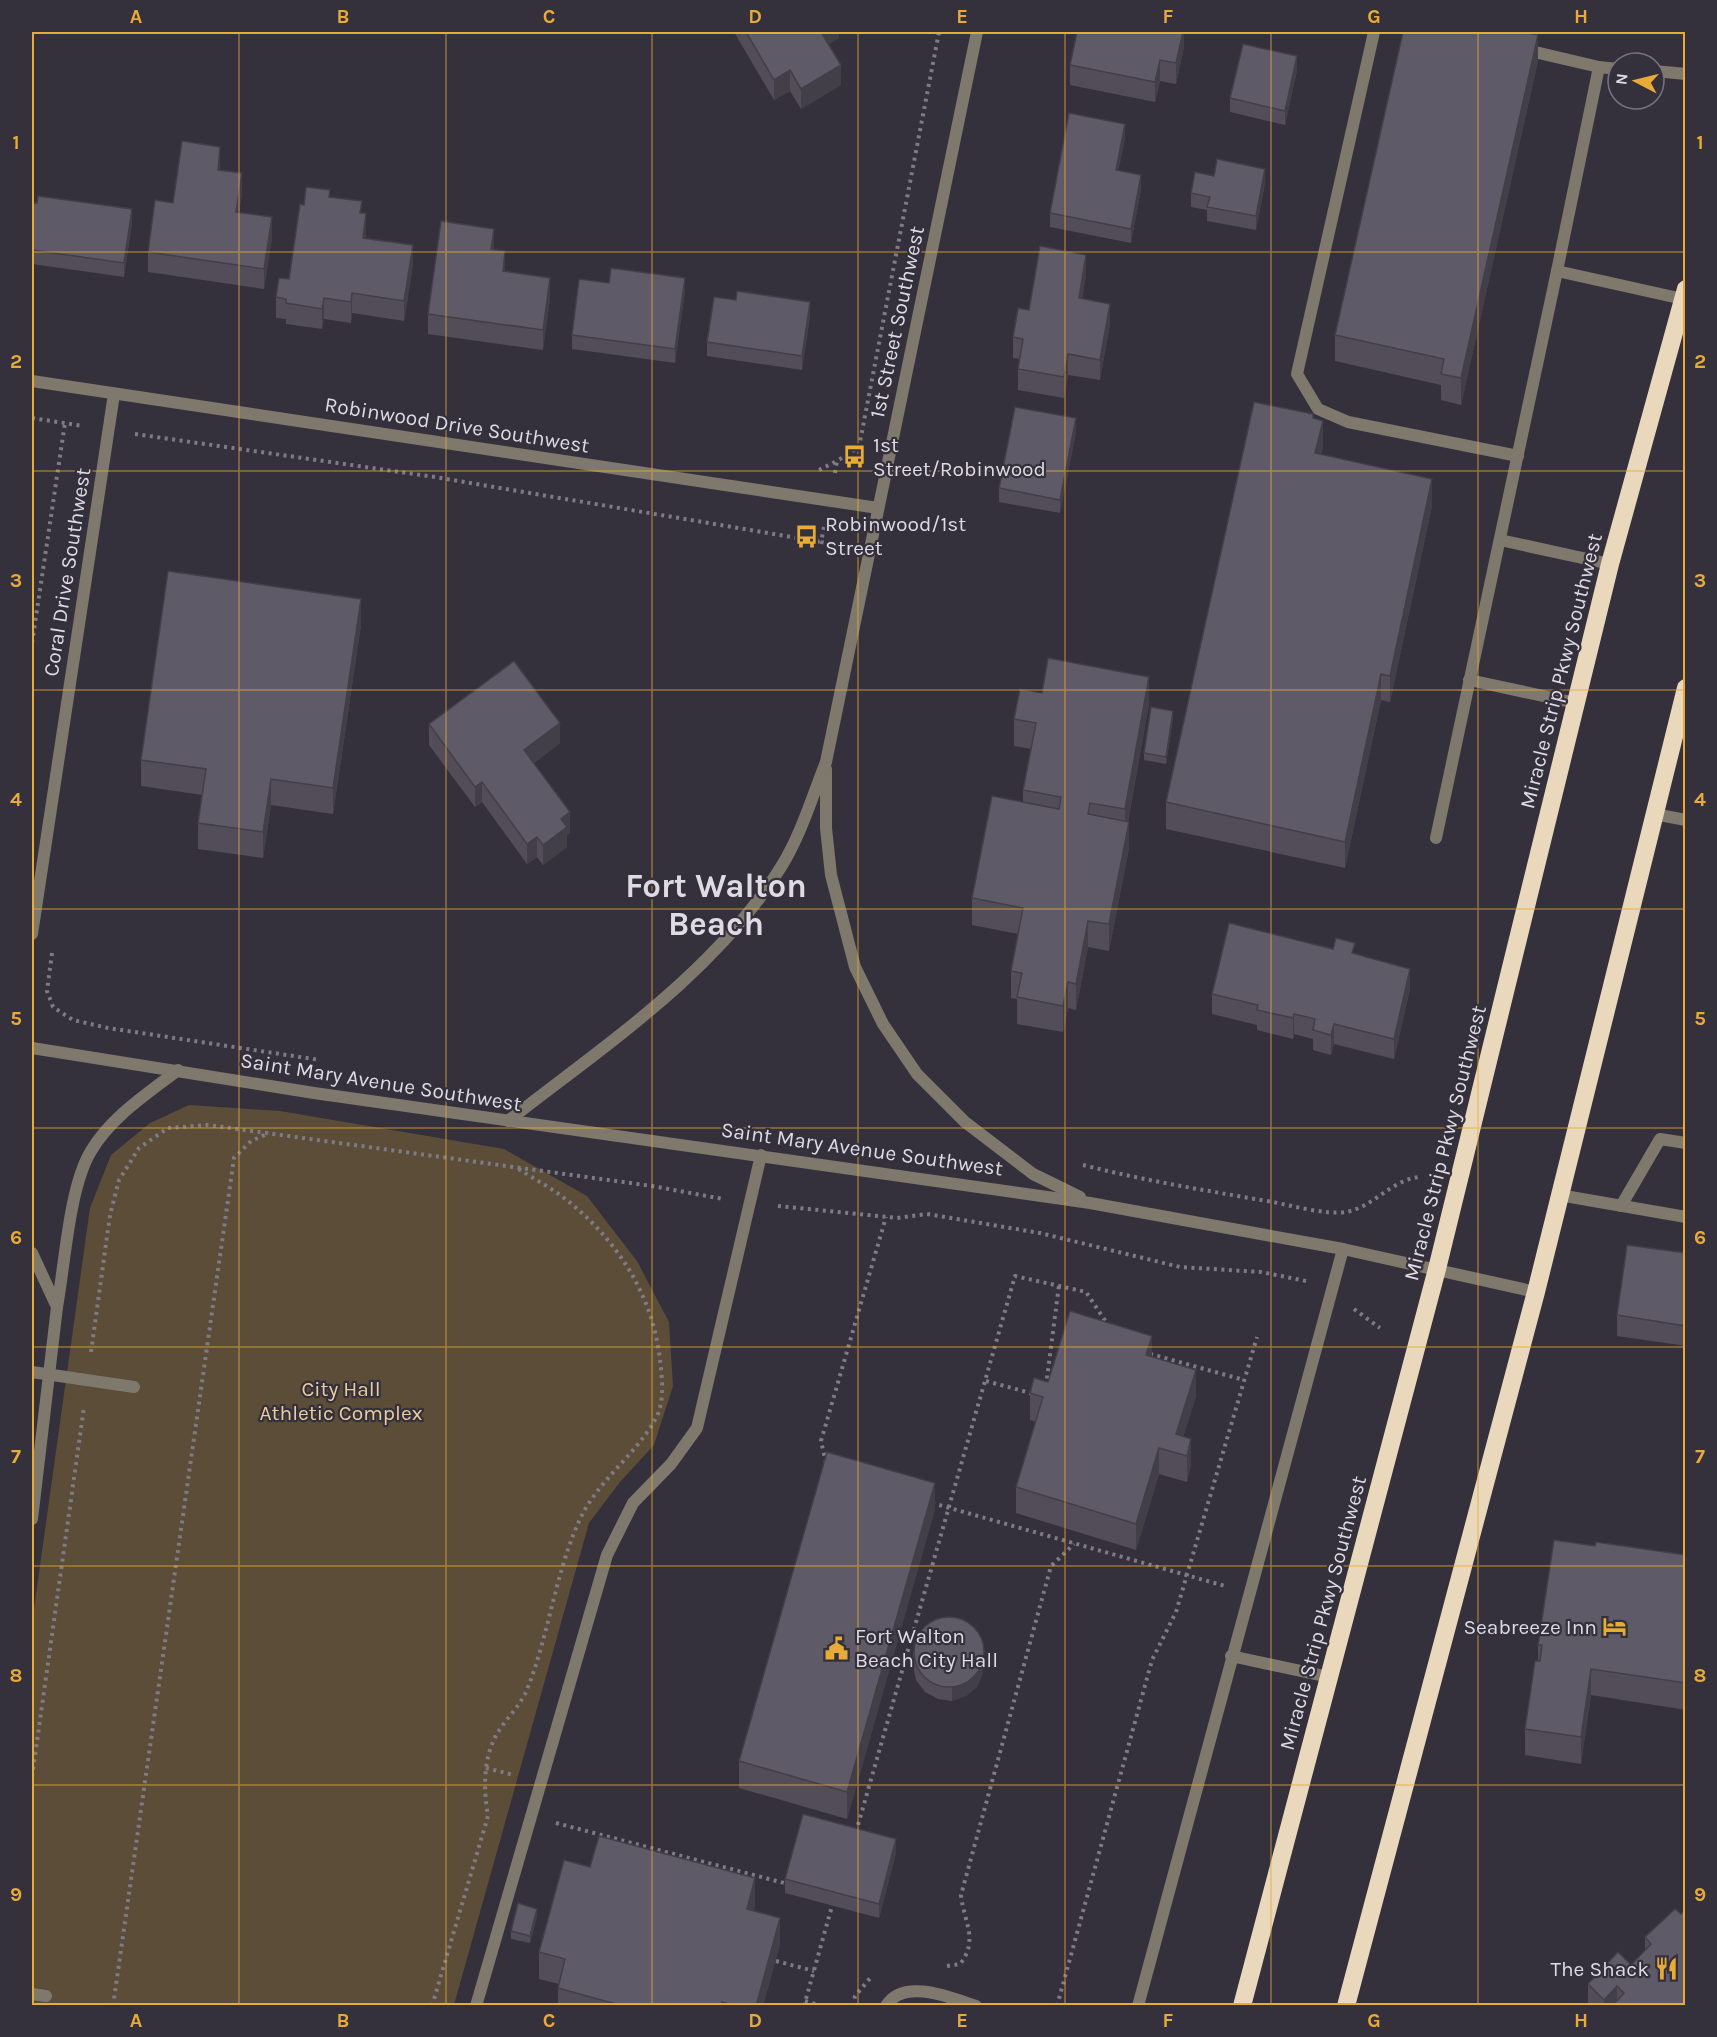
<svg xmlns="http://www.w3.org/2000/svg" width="1717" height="2037" viewBox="0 0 1717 2037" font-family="Karla,sans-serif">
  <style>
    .green { fill: #5b4d38 }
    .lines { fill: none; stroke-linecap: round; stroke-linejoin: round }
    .path { stroke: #7e7b85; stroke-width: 4; stroke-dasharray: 3 4.5; stroke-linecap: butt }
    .lane { stroke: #7f786d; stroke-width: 12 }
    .street { stroke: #7f786d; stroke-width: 12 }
    .highway { stroke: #ead8bc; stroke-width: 18 }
    .wall { fill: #524d59 }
    .shaded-wall { fill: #423f49 }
    .building { fill: #5f5a68; stroke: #423f49; stroke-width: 1.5 }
    .grid { fill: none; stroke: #e8ab37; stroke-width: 1.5; stroke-opacity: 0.55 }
    .labels { text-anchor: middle; stroke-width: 4.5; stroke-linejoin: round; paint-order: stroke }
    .street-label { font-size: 21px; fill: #dedbe3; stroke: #34303c }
    .poi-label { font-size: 21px; fill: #dedbe3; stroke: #34303c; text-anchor: start }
    .park-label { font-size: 21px; fill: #eccd9c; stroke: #34303c }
    .town-label { font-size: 33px; font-weight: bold; fill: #dedbe3; stroke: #34303c }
    .neatline { fill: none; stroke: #e8ab37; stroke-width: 2 }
    .grid-label { font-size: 20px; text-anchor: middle; font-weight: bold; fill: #e8ab37 }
  </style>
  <rect width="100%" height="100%" fill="#34303c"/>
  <!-- green -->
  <polygon class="green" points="189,1105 280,1111 504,1149 587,1196 637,1261 669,1322 673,1386 654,1445 620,1482 589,1523 454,2005 32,2006 32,1623 90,1208 111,1155 150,1123"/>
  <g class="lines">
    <!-- path -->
    <g class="path">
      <polyline points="32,418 83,426"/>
      <polyline points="135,434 435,477 821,542"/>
      <polyline points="819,470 837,461"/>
      <polyline points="835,473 837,461 859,447 939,32"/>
      <polyline points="824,527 821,542 843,547"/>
      <polyline points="32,643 65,423"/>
      <polyline points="52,953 47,991 53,1007 73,1020 108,1028 320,1060"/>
      <path d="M1083 1165C1146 1181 1209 1191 1273 1202 1293 1206 1326 1215 1346 1212 1374 1207 1391 1180 1419 1177"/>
      <polyline points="778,1206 897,1218 927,1214 1040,1233 1180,1267 1261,1272 1306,1281"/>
      <polyline points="1354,1309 1380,1328"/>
      <polyline points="91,1352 110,1215 119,1180 139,1148 168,1128 208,1125 652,1186 723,1199"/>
      <polyline points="1150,1354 1244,1380"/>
      <polyline points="986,1381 1034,1394"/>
      <polyline points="1046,1386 1059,1285"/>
      <polyline points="826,1463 821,1441 886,1217"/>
      <polyline points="932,1503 1225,1586"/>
      <polyline points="486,1768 514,1775"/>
      <polyline points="32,1777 84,1407"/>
      <polyline points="556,1823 788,1884"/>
      <polyline points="856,1832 1015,1276 1086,1292 1108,1325"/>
      <polyline points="776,1961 814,1971"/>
      <path d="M947 1966 960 1964C979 1940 964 1923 961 1895L1051 1566 1074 1544"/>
      <polyline points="805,2001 822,2006"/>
      <polyline points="113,2006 234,1158 251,1141 269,1133"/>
      <path d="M432 2006 488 1816C483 1787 483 1754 500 1729 508 1717 520 1705 526 1692 549 1636 555 1573 580 1519 599 1479 636 1455 656 1418 665 1402 662 1377 660 1360 653 1298 621 1246 574 1206 557 1191 536 1180 517 1168"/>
      <polyline points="804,2006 832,1906"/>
      <polyline points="853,2006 855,1996 872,1976"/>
      <polyline points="1057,2006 1152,1660 1176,1612 1257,1337"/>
    </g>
    <!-- lane -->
    <g class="lane">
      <polyline points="1374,32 1297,374 1318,409 1348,422 1518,456"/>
      <polyline points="1522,49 1599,67 1618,69"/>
      <polyline points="1654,71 1686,74"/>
      <polyline points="1557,271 1599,67"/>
      <polyline points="1500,540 1610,564"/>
      <polyline points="1469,680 1576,703"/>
      <polyline points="1654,814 1686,820"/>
      <polyline points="1436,838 1557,271 1683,299"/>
      <polyline points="1559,1195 1686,1217"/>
      <polyline points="1621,1206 1660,1139 1686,1143"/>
      <polyline points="32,1372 134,1387"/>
      <polyline points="1231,1656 1329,1677"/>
      <polyline points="32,1994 46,1996"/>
      <polyline points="476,2006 607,1555 633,1503 671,1464 697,1428 761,1155"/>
      <path d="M886 2006C903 1977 952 1998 976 2006"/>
      <polyline points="1138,2006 1343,1249"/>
    </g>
    <!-- street -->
    <g class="street">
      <polyline points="32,381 878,508"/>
      <polyline points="826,769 826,828 831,875 855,967 883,1024 917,1074 965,1122 1033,1174 1080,1197"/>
      <polyline points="32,934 114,394"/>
      <polyline points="32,1048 314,1093 1090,1203 1343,1249 1536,1292"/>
      <path d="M508 1121C605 1045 715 973 781 867 801 835 812 797 826 762L977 32"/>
      <polyline points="32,1253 57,1307 32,1519"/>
      <path d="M57 1307C65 1264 69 1187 91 1151 111 1117 147 1094 178 1070"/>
    </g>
    <!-- highway -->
    <g class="highway">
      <polyline points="1242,2006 1437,1269 1610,564 1686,289"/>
      <polyline points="1346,2006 1536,1292 1686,688"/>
    </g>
  </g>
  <!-- wall -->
  <g class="wall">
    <polygon points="734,32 839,32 839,38 829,44 841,85 801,109 790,91 774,100"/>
    <polygon points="1184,32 1184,47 1176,84 1160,81 1155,102 1070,85 1070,65"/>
    <polygon points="1538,61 1461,405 1441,400 1441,385 1335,361 1335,335"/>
    <polygon points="1297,70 1285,125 1230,112 1230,98"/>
    <polygon points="1125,138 1118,171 1141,189 1131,243 1050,227 1050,213"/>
    <polygon points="220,170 242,194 239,212 272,238 264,289 148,272 148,252 173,203"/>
    <polygon points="1214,176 1265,183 1256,230 1207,221 1207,210 1191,207 1191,193"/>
    <polygon points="330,197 362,213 366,234 366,239 413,265 404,321 352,313 351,323 324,319 322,329 286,324 286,319 276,318 276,297 289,279 304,205"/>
    <polygon points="32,203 132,223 124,277 32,264"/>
    <polygon points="494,249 505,271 550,298 543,350 428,334 428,314"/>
    <polygon points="1086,275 1082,299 1110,324 1100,380 1068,375 1064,398 1018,390 1018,369 1020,359 1013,358 1013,337 1029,310"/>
    <polygon points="609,283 685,291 675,363 572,349 572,335"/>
    <polygon points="736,300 810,316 802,370 707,356 707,342"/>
    <polygon points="1313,418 1323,447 1321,455 1432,506 1390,702 1381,700 1345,868 1166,829 1166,802"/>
    <polygon points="1076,432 1060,513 999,502 999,488"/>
    <polygon points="361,625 333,814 271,805 263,858 198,849 198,823 202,795 141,786 141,760"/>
    <polygon points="1042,693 1149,704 1128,822 1129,848 1109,951 1088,947 1076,1010 1068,1008 1063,1032 1017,1024 1017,999 1011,998 1011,971 1018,934 972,925 972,898 1023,802 1023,790 1031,749 1014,746 1014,719"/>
    <polygon points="1173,718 1166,764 1144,760 1144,753"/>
    <polygon points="429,724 560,743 534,763 570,833 567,835 567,847 543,865 537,857 527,864 482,802 475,807 429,745"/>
    <polygon points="1355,954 1410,989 1394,1059 1334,1044 1331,1055 1313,1050 1313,1039 1294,1034 1293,1039 1257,1030 1257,1025 1212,1014 1212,994"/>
    <polygon points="1686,1253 1686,1346 1617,1336 1617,1315"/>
    <polygon points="1152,1356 1196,1396 1183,1437 1191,1465 1187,1482 1159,1474 1136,1550 1016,1513 1016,1487 1036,1422 1030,1420 1030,1393 1048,1382"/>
    <polygon points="935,1509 847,1819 739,1788 739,1761"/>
    <polygon points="1595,1546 1686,1555 1686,1710 1591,1695 1581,1764 1525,1755 1525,1729 1538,1661 1538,1645"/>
    <polygon points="913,1652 983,1673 977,1687 966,1696 952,1701 938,1699 925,1692 916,1680 913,1666"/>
    <polygon points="896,1853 879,1918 785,1893 785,1879"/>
    <polygon points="590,1867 755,1905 754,1911 780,1944 763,2006 558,2006 558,1988 559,1984 539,1979 539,1952"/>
    <polygon points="1681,1914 1686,2006 1589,2006 1588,2004 1588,1984 1631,1965 1645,1951 1645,1937"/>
    <polygon points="537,1916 530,1943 511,1939 511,1931"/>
  </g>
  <!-- shaded-wall -->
  <g class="shaded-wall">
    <polygon points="820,32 839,32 839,38 820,50"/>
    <polygon points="1183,32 1184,32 1184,47 1176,84 1176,63"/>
    <polygon points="1538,35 1538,61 1461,405 1461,378"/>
    <polygon points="1297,56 1297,70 1285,125 1285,111"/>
    <polygon points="1160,60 1160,81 1155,102 1155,82"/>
    <polygon points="841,65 841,85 801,109 801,89"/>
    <polygon points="790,70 790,91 774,100 774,80"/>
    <polygon points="1125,124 1125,138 1116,184 1116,170"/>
    <polygon points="220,147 220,168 218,190 218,170"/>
    <polygon points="1265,169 1265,183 1256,230 1256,216"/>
    <polygon points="242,173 242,194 236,232 236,212"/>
    <polygon points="1141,175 1141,189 1131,243 1131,229"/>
    <polygon points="132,209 132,223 124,277 124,263"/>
    <polygon points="366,213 366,234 363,259 363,238"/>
    <polygon points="272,217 272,238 264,289 264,269"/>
    <polygon points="494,229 494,249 491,249"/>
    <polygon points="413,245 413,265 404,321 404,301"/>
    <polygon points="505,251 505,271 503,271"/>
    <polygon points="1086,255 1086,275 1079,319 1079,298"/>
    <polygon points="550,278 550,298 543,350 543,330"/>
    <polygon points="685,278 685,291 675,363 675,349"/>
    <polygon points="352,293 352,313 351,323 351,302"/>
    <polygon points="324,298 324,319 322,329 322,309"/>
    <polygon points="810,302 810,316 802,370 802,356"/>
    <polygon points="1110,304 1110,324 1100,380 1100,360"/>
    <polygon points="1068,354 1068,375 1064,398 1064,377"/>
    <polygon points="1076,418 1076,432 1060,513 1060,500"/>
    <polygon points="1323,421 1323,447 1315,480 1315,453"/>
    <polygon points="1432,479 1432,506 1390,702 1390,676"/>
    <polygon points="361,599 361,625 333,814 333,788"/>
    <polygon points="1381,674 1381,700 1345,868 1345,842"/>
    <polygon points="1149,677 1149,704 1125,836 1125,809"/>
    <polygon points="1173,711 1173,718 1166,764 1166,757"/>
    <polygon points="560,723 560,743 524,770 524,750"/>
    <polygon points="271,779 271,805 263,858 263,832"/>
    <polygon points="482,782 482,802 475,807 475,787"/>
    <polygon points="570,812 570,833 567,835 567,847 543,865 543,845 561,819"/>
    <polygon points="1129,822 1129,848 1109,951 1109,924"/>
    <polygon points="537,837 537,857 527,864 527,844"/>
    <polygon points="1088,921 1088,947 1076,1010 1076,984"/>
    <polygon points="1410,969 1410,989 1394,1059 1394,1039"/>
    <polygon points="1068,982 1068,1008 1063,1032 1063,1006"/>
    <polygon points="1294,1014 1294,1034 1293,1039 1293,1018"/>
    <polygon points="1334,1024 1334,1044 1331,1055 1331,1035"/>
    <polygon points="1152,1336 1152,1362 1146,1355"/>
    <polygon points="1196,1370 1196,1396 1178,1454 1176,1434"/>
    <polygon points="1191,1439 1191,1465 1187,1482 1187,1456"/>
    <polygon points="1159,1448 1159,1474 1136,1550 1136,1524"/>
    <polygon points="935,1483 935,1509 847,1819 847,1792"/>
    <polygon points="984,1645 983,1673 977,1687 966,1696 952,1701 952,1687"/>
    <polygon points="1591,1669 1591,1695 1581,1764 1581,1737"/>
    <polygon points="896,1839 896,1853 879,1918 879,1904"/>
    <polygon points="755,1878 755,1905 747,1935 747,1909"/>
    <polygon points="537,1909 537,1916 530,1943 530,1936"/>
    <polygon points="780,1918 780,1944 763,2006 756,2006"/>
    <polygon points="1617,1986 1617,2006 1614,2004 1614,2006 1604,2006 1604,2000"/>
  </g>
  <!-- building -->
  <g class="building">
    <polygon points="746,32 821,32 841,65 801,89 790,70 774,80"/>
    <polygon points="1077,32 1183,32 1176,63 1160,60 1155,82 1070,65"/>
    <polygon points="1403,32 1522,32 1538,35 1461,378 1441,374 1444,359 1335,335"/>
    <polygon points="1243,44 1297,56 1285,111 1230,98"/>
    <polygon points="1069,113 1125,124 1116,170 1141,175 1131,229 1050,213"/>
    <polygon points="182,141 220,147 218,170 242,173 236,212 272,217 264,269 148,252 155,200 173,203"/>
    <polygon points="1217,159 1265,169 1256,216 1207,207 1210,197 1191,193 1195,172 1214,176"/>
    <polygon points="306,187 330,190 329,197 362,201 360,213 366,213 363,238 413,245 404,301 352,293 351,302 324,298 322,309 286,303 286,299 276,297 279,278 289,279 300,204 304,205"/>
    <polygon points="38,196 132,209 124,263 32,250 32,203 37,203"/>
    <polygon points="441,221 494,229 491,249 505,251 503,271 550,278 543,330 428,314"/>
    <polygon points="1040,246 1086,255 1079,298 1110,304 1100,360 1068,354 1064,377 1018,369 1023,339 1013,337 1018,308 1029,310"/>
    <polygon points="611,268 685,278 675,349 572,335 579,279 609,283"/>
    <polygon points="737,291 810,302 802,356 707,342 714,297 736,300"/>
    <polygon points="1254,402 1313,414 1313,418 1323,421 1315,453 1432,479 1390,676 1381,674 1345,842 1166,802"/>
    <polygon points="1015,407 1076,418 1060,500 999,488"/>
    <polygon points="168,571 361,599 333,788 271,779 263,832 198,823 206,769 141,760"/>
    <polygon points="1048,658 1149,677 1125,809 1090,803 1088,814 1129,822 1109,924 1088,921 1076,984 1068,982 1063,1006 1017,997 1022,973 1011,971 1023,908 972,898 992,796 1059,809 1061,797 1023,790 1036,723 1014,719 1020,689 1042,693"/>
    <polygon points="514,661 560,723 524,750 570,812 561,819 567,827 543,845 537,837 527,844 482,782 475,787 429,724"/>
    <polygon points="1151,707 1173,711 1166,757 1144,753"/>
    <polygon points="1229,923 1333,949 1336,938 1355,943 1352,953 1410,969 1394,1039 1334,1024 1331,1035 1313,1030 1315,1019 1294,1014 1293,1018 1257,1010 1258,1005 1212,994"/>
    <polygon points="1627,1245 1686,1253 1686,1326 1617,1315"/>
    <polygon points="1070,1311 1152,1336 1146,1355 1196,1370 1176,1434 1191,1439 1187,1456 1159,1448 1136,1524 1016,1487 1043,1397 1030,1393 1034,1378 1048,1382"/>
    <polygon points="827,1452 935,1483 847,1792 739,1761"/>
    <polygon points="1554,1540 1595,1546 1596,1542 1686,1555 1686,1683 1591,1669 1581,1737 1525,1729 1535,1661 1540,1661 1542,1645 1538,1645"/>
    <circle cx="949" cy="1652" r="35"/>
    <polygon points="803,1814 896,1839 879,1904 785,1879"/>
    <polygon points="599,1836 755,1878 747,1909 780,1918 756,2006 736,2006 722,2002 721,2006 623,2006 558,1988 565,1959 539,1952 564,1860 590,1867"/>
    <polygon points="518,1903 537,1909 530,1936 511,1931"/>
    <polygon points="1675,1909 1681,1914 1686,1909 1686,2006 1616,2006 1614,2004 1624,1993 1617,1986 1604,2000 1588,1984 1618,1952 1631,1965 1651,1944 1645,1937"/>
  </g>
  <!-- grid -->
  <path class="grid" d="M239 32V2006M446 32V2006M652 32V2006M858 32V2006M1065 32V2006M1271 32V2006M1478 32V2006M32 252H1686M32 471H1686M32 690H1686M32 909H1686M32 1128H1686M32 1347H1686M32 1566H1686M32 1785H1686"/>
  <!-- icons -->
  <defs>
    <symbol id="bus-bare" viewBox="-9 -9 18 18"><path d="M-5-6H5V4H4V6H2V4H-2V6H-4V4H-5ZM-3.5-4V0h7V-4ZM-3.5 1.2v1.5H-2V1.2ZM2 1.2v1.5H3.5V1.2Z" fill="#e8ab37" stroke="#34303c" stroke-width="2.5" paint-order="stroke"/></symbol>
    <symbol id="hotel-bare" viewBox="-9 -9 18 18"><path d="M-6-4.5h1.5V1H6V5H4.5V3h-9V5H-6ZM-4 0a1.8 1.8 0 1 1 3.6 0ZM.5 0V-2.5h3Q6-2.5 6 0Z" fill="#e8ab37" stroke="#34303c" stroke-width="2.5" paint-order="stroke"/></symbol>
    <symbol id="civic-bare" viewBox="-9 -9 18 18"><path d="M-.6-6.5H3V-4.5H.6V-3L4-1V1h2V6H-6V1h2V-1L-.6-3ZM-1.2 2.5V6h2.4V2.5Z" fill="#e8ab37" stroke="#34303c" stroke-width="2.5" paint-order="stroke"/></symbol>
    <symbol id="restaurant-bare" viewBox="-9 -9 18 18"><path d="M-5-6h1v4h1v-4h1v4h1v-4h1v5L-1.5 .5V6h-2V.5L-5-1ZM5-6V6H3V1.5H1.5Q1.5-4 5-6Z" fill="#e8ab37" stroke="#34303c" stroke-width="2.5" paint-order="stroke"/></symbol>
  </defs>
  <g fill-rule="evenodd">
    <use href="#bus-bare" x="838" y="440" width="33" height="33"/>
    <use href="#bus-bare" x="790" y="520" width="33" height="33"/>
    <use href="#hotel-bare" x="1598" y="1610" width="33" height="33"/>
    <use href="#civic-bare" x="820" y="1632" width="33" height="33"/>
    <use href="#restaurant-bare" x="1650" y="1952" width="33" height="33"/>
  </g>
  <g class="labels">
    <!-- street labels -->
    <g class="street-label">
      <text transform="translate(897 322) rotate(-78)" y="7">1st Street Southwest</text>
      <text transform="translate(457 425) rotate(9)" y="7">Robinwood Drive Southwest</text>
      <text transform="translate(67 572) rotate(-81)" y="7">Coral Drive Southwest</text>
      <text transform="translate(1561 671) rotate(-76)" y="7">Miracle Strip Pkwy Southwest</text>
      <text transform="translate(381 1082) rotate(9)" y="7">Saint Mary Avenue Southwest</text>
      <text transform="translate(1445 1143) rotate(-76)" y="7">Miracle Strip Pkwy Southwest</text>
      <text transform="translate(862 1149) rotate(8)" y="7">Saint Mary Avenue Southwest</text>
      <text transform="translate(1323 1613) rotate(-75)" y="7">Miracle Strip Pkwy Southwest</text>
    </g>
    <!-- poi labels -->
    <g class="poi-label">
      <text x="873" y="452">1st<tspan x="873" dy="24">Street/Robinwood</tspan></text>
      <text x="825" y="531">Robinwood/1st<tspan x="825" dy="24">Street</tspan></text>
      <text x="1597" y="1634" text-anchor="end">Seabreeze Inn</text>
      <text x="855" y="1643">Fort Walton<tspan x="855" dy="24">Beach City Hall</tspan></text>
      <text x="1649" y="1976" text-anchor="end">The Shack</text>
    </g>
    <!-- park labels -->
    <g class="park-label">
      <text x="341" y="1396">City Hall<tspan x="341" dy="24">Athletic Complex</tspan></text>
    </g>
    <!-- town labels -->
    <g class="town-label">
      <text x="716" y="897">Fort Walton<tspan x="716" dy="38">Beach</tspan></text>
    </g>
  </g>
  <!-- border -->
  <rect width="1717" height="2037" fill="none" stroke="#34303c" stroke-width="66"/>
  <!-- north arrow -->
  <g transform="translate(1636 81) rotate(277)"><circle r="28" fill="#34303c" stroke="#78747f" stroke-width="1.5"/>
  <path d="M0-4.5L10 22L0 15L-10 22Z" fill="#e8ab37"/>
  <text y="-9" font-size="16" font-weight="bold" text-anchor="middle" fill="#dedbe3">N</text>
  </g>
  <rect x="33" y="33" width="1651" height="1971" class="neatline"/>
  <g class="grid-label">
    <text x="136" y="23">A</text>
    <text x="343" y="23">B</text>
    <text x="549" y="23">C</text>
    <text x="755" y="23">D</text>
    <text x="962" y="23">E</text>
    <text x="1168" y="23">F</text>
    <text x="1374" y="23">G</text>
    <text x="1581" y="23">H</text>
    <text x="16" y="149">1</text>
    <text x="1700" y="149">1</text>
    <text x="16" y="368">2</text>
    <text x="1700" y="368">2</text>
    <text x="16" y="587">3</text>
    <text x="1700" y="587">3</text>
    <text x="16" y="806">4</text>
    <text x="1700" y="806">4</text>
    <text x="16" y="1025">5</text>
    <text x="1700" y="1025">5</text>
    <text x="16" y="1244">6</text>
    <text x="1700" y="1244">6</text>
    <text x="16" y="1463">7</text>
    <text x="1700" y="1463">7</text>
    <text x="16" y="1682">8</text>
    <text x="1700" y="1682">8</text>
    <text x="16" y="1901">9</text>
    <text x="1700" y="1901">9</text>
    <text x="136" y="2027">A</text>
    <text x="343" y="2027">B</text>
    <text x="549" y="2027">C</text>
    <text x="755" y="2027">D</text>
    <text x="962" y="2027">E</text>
    <text x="1168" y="2027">F</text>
    <text x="1374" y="2027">G</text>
    <text x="1581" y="2027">H</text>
  </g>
</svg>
